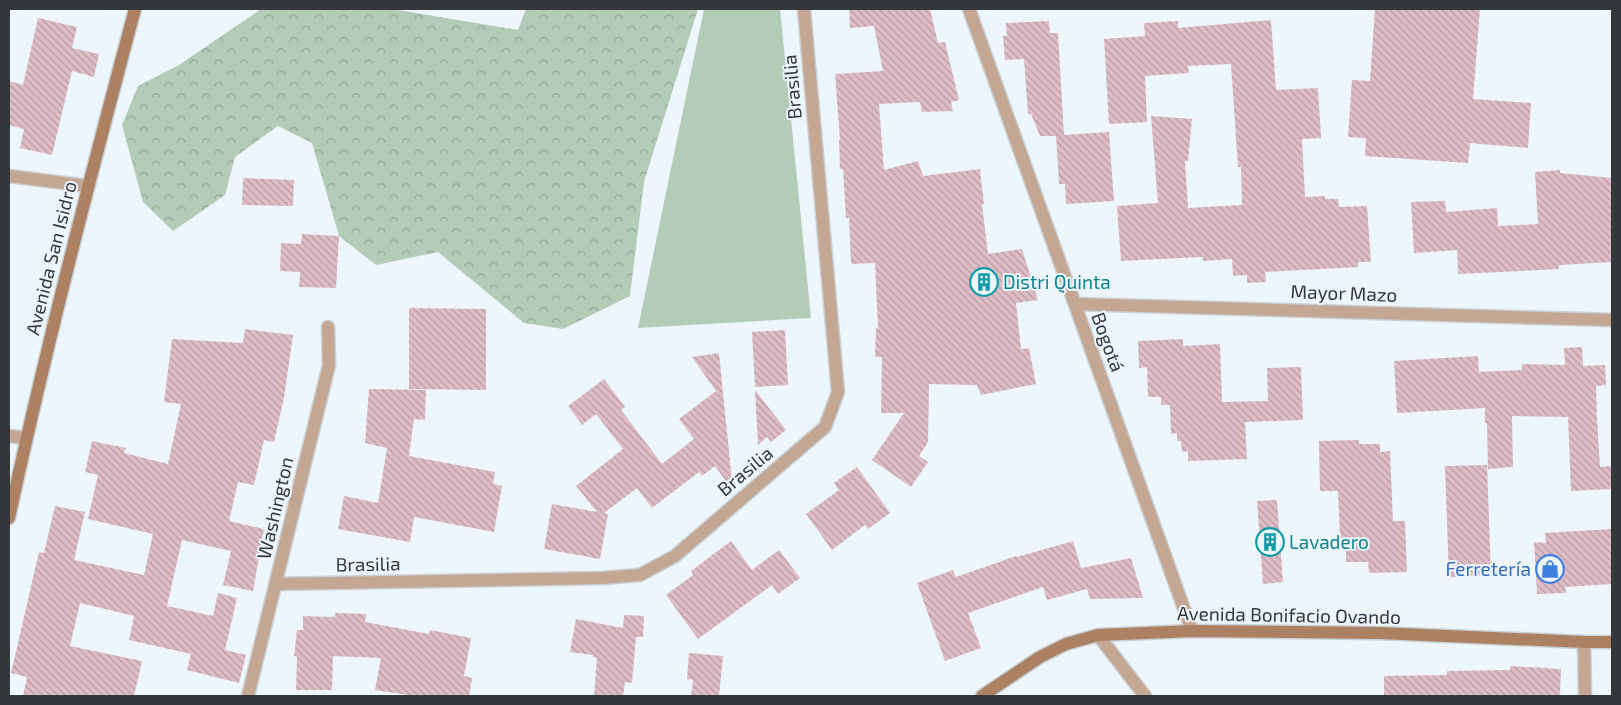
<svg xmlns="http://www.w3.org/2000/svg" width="1621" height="705" viewBox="0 0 1621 705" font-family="'Exo 2',sans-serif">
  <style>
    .green { fill: #b2ccb8 }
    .forest { fill: url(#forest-crowns) }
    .building { fill: url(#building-back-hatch) }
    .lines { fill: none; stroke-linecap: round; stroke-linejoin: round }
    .street-casing { stroke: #c9d0d6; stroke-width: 15 }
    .secondary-casing { stroke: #c9d0d6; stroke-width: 15 }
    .street { stroke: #c4a792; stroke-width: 12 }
    .secondary { stroke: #ab8162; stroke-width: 12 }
    .labels { text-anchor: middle; stroke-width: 4; stroke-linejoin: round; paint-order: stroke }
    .street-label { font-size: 19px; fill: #35383b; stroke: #eef6fd }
    .culture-label { font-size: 19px; fill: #0d838f; stroke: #eef6fd; text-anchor: start }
    .shop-label { font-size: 19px; fill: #366cbe; stroke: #eef6fd; text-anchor: end }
  </style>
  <defs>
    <pattern id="forest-crowns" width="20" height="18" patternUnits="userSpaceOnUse" patternTransform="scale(1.25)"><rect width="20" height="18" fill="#b2ccb8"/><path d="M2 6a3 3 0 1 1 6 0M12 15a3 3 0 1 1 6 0" fill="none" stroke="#92a797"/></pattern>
    <pattern id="building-back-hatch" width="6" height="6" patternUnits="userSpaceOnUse" patternTransform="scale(1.25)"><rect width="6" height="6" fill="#dfbdc6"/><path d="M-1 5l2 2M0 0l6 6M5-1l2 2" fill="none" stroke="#b69ba2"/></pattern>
  </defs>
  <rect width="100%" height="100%" fill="#eef6fd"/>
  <!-- green -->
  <polygon class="green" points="704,9 780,9 811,318 638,328"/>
  <!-- forest -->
  <polygon class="forest" points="261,9 392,9 518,30 526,9 698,9 644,182 630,296 563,329 524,323 438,252 376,265 339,236 312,143 278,126 235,157 225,195 173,231 143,202 122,125 138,86 179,65"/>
  <!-- building -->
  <g class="building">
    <polygon points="849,9 930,9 938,43 945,42 959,100 951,102 953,111 922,112 920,102 879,104 884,170 918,161 923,176 980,169 984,204 982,204 988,254 1022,249 1038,300 1016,303 1021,349 1029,348 1036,384 981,395 977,385 929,384 928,442 919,456 928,462 911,487 872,460 904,413 881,413 882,357 875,357 876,328 878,329 875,263 851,264 849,218 846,218 843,169 840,169 839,140 840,140 835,74 883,71 874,26 850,28"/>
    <polygon points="1375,9 1480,9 1473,99 1531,103 1528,148 1470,143 1468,163 1365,156 1366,138 1348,137 1352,80 1370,81"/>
    <polygon points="38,18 77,27 72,48 99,54 94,77 72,71 52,155 20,148 24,129 9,125 9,81 23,85"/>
    <polygon points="1271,20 1276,90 1318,88 1321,138 1302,139 1305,197 1325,196 1325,199 1338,199 1339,207 1367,206 1371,262 1358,262 1358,267 1265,272 1266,282 1247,283 1247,275 1233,276 1232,259 1203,261 1203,257 1121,261 1117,206 1158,203 1151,116 1192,119 1188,161 1185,161 1188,208 1242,205 1241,167 1238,167 1231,64 1188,66 1189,73 1145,76 1147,122 1109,124 1104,39 1145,36 1144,23 1178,21 1178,28"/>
    <polygon points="1049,21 1050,33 1058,33 1064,135 1109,132 1114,201 1066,204 1065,184 1059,184 1056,136 1061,136 1040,136 1031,114 1028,114 1024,59 1005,60 1003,36 1007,36 1006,23"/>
    <polygon points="1560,170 1560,173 1612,178 1612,262 1559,265 1559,269 1458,274 1457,250 1414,253 1411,202 1445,201 1446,212 1497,208 1498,226 1538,224 1535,172"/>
    <polygon points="243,178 294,180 293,206 242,205"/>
    <polygon points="302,234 339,236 336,288 299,287 300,272 280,271 281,243 301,244"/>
    <polygon points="409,308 486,309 486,390 409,389"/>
    <polygon points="245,329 293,335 284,398 274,442 264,440 254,485 238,482 229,521 264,529 253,591 223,585 231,551 182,540 167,606 213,616 218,593 237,598 225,650 246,655 239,683 187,670 191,654 129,640 134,616 80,603 70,646 142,661 134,696 23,696 27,677 11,673 39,552 44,553 55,506 85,512 74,560 144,575 153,534 88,519 98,475 85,472 92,441 126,448 124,453 168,464 181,404 164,402 172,339 243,343"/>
    <polygon points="785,330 788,385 755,387 752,332"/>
    <polygon points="1183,339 1183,346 1220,344 1222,402 1268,401 1267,368 1301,367 1303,420 1245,422 1247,459 1188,461 1188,451 1182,452 1181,441 1177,441 1177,433 1171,434 1170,405 1161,405 1161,397 1148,397 1147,367 1139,368 1138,341"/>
    <polygon points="1582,347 1583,366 1605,365 1606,385 1596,386 1597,418 1600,467 1612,466 1612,489 1571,491 1568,417 1512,416 1513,467 1488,469 1487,423 1485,423 1485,408 1397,413 1394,361 1478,356 1479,372 1522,370 1522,364 1565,365 1564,348"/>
    <polygon points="719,353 733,491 715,466 702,476 699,472 652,508 637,488 604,513 608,514 600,559 544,549 552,504 597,512 576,486 623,449 596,414 582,425 568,406 604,379 625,407 621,410 662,464 694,439 679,419 716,391 692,357"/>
    <polygon points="369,389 426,390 425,420 414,419 409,456 495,472 493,484 502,486 494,532 414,517 410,542 338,529 344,496 378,503 387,448 365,443"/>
    <polygon points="755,390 786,430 771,442 767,437 758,445"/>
    <polygon points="1359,440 1359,444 1380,444 1380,452 1390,451 1393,521 1405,521 1407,572 1369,573 1368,562 1346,562 1346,538 1340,538 1338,491 1320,491 1319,441"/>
    <polygon points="1487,465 1491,575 1449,577 1445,466"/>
    <polygon points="857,467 890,513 868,529 865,525 832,550 806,514 839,490 834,483"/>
    <polygon points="1277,500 1283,582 1263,584 1257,501"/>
    <polygon points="1612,529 1612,584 1565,587 1566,593 1537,594 1534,542 1546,543 1545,533"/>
    <polygon points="731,541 752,570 779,550 800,578 778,594 772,585 698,639 666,595 693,575 691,571"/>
    <polygon points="1073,541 1081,568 1131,558 1143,598 1090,599 1087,589 1047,600 1043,587 968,613 981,648 945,661 917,583 953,570 956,577 1016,556 1017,557"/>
    <polygon points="335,613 366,614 365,622 429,634 430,630 471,638 464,676 472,678 469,696 414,696 375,690 381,658 333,656 332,690 296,690 297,656 294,656 297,630 303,630 303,616 335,617"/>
    <polygon points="624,615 644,616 643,637 636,637 632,683 625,682 623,696 594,696 597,658 593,657 593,655 570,652 576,619 623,628"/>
    <polygon points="689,653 723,656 719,696 691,696 693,680 687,679"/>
    <polygon points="1510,666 1561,669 1560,696 1480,695 1480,696 1384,696 1384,676 1447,675 1447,671 1510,670"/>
  </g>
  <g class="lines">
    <defs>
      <g id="street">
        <polyline points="969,9 1192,631"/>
        <polyline points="9,176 88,186"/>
        <polyline points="1075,304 1612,320"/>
        <polyline points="9,436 26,438"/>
        <polyline points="276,584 602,578 640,575 675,556 825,427 838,392 804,9"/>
        <polyline points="1098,635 1145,696"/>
        <polyline points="1584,642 1585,696"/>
        <polyline points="248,696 329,365 328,327"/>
      </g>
      <g id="secondary">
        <path d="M9 518C46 347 90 178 135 9"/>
        <polyline points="982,696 1040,657 1066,644 1098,635 1192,631 1379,633 1584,642 1612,642"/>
      </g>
    </defs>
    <!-- street casing -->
    <use href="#street" class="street-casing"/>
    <!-- secondary casing -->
    <use href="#secondary" class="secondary-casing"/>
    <!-- street -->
    <use href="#street" class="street"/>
    <!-- secondary -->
    <use href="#secondary" class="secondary"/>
  </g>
  <!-- icons -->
  <defs>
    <symbol id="building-ring" viewBox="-11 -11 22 22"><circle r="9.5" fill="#eef6fd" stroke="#0f9aa8" stroke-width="1.5"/><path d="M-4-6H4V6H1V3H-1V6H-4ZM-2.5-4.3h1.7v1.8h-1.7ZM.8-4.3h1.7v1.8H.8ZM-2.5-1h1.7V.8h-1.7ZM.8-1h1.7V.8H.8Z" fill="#0f9aa8"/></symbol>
    <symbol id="shop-ring" viewBox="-11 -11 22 22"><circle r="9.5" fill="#eef6fd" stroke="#3f7fe0" stroke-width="1.5"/><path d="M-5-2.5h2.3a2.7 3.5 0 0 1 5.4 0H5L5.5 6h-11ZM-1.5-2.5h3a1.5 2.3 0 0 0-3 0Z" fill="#3f7fe0"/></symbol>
  </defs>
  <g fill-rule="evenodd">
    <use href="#building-ring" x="968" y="266" width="32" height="32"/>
    <use href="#building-ring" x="1254" y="526" width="32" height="32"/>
    <use href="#shop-ring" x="1534" y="553" width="32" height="32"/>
  </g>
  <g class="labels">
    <!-- street labels -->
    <g class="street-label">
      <text transform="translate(792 87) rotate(-95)" y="7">Brasilia</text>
      <text transform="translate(51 258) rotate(-76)" y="7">Avenida San Isidro</text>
      <text transform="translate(1344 293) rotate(2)" y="7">Mayor Mazo</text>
      <text transform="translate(1108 342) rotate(70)" y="7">Bogotá</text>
      <text transform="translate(745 471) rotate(-40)" y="7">Brasilia</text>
      <text transform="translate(275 508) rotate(-77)" y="7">Washington</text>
      <text transform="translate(368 564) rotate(-1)" y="7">Brasilia</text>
      <text transform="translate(1289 615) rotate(1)" y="7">Avenida Bonifacio Ovando</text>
    </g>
    <!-- culture labels -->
    <g class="culture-label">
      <text x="1003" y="289">Distri Quinta</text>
      <text x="1289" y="549">Lavadero</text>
    </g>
    <!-- shop labels -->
    <g class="shop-label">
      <text x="1531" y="576">Ferretería</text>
    </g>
  </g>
  <!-- border -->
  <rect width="1621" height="705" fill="none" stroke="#35383b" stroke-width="20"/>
</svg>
